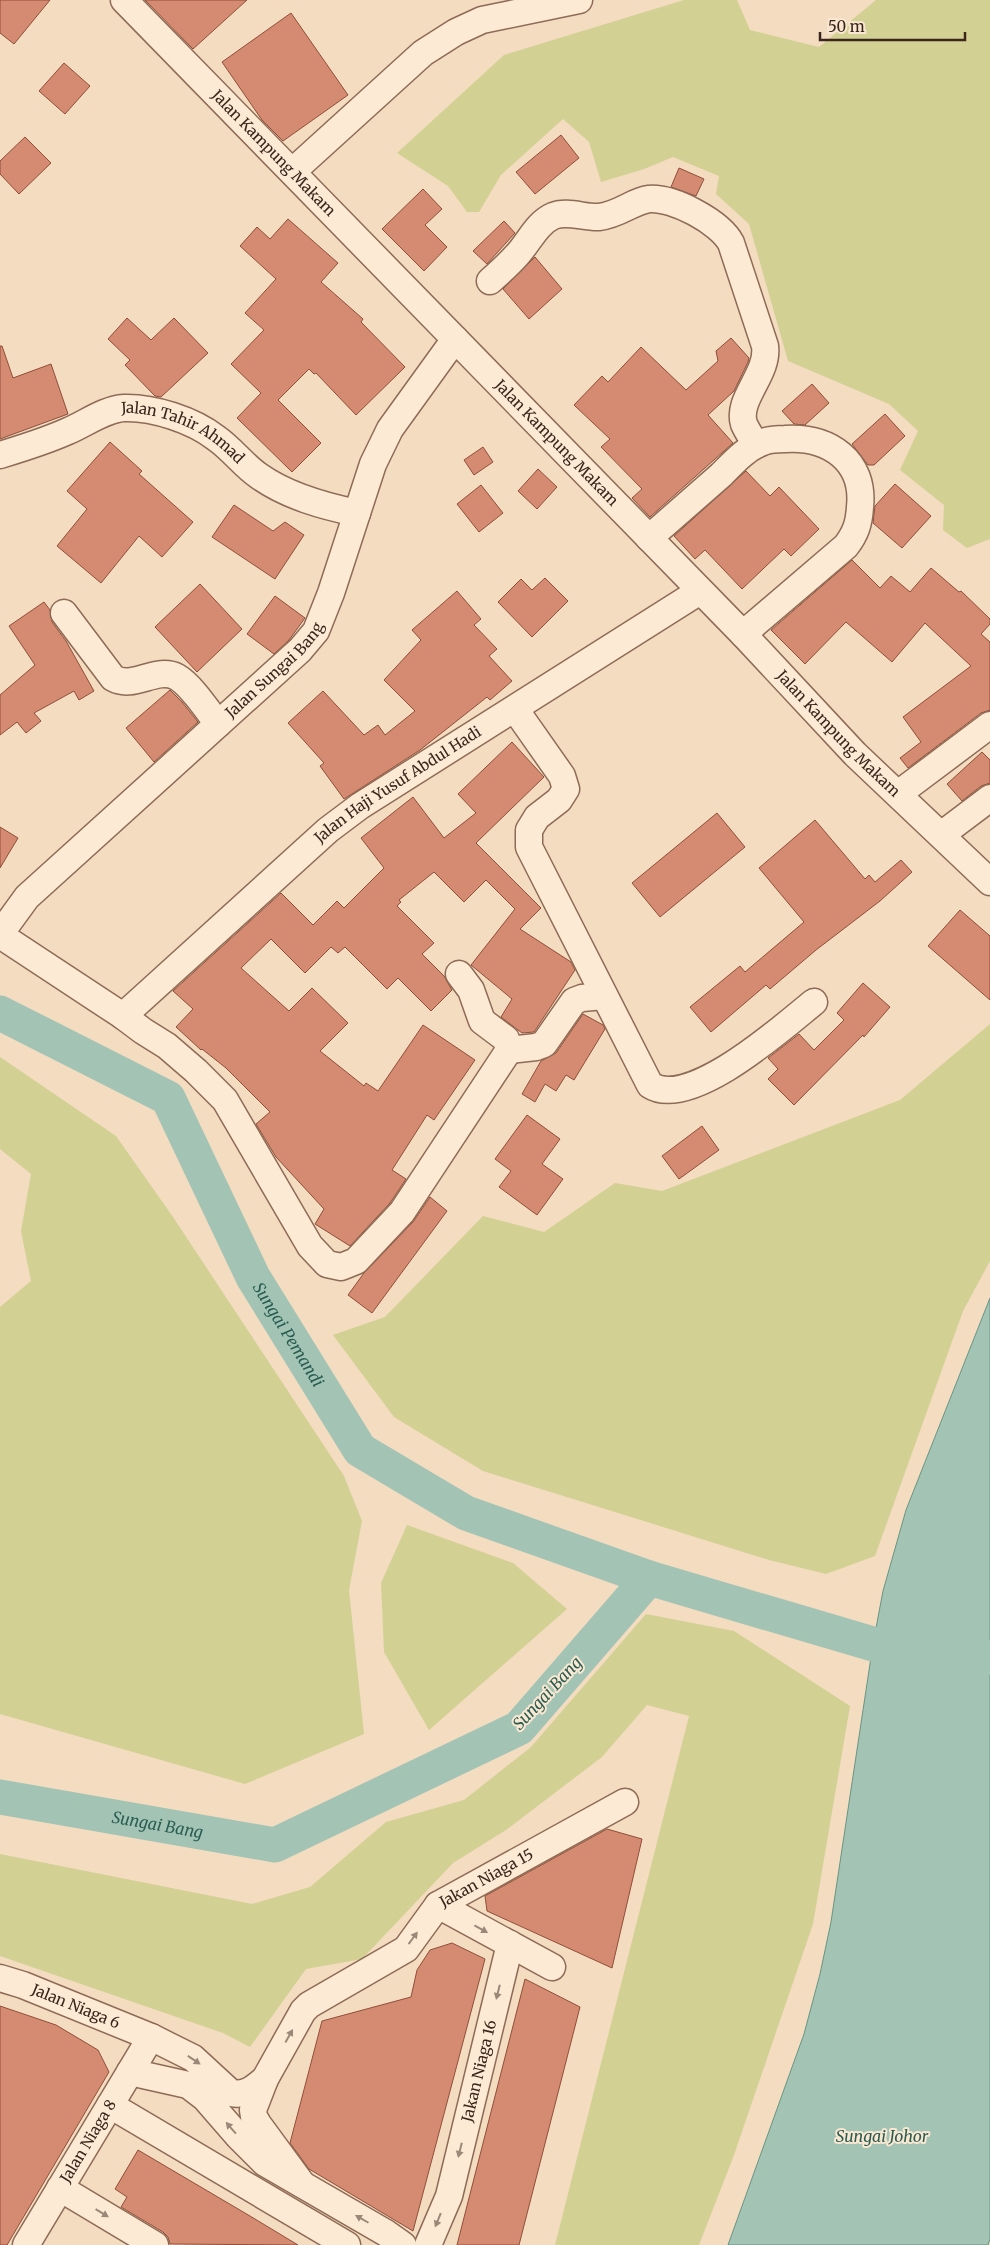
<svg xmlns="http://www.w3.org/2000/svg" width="990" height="2245" viewBox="0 0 990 2245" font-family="Merriweather,serif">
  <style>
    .green { fill: #d2d093 }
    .water { fill: #a3c4b5; stroke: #699482 }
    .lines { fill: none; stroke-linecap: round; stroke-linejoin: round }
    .river { stroke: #a3c4b5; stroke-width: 35 }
    .building { fill: #d58b72; stroke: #904e39 }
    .minor-casing { stroke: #8e6b56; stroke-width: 29 }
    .minor { stroke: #fcead4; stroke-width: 26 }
    .oneway { fill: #9c8878 }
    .labels { text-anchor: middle; stroke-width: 4; stroke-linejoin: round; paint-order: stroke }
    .street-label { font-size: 15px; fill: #3c261c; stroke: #f9e7d1 }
    .water-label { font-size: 16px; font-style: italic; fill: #295d52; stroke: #f9e7d1 }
  </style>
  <rect width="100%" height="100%" fill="#f3dcc0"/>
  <!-- green -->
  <g class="green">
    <polygon points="684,0 737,0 750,30 819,47 876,0 990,0 990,539 967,548 943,530 944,505 900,470 918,431 889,404 788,361 749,224 716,194 719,176 673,157 644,169 601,182 589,142 563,119 501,175 479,212 467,212 448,186 397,153 504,55"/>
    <polygon points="990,1024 990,1261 963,1311 875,1556 826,1574 769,1560 483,1471 394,1417 333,1335 385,1317 483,1216 544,1232 615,1183 662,1191 900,1100"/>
    <polygon points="0,1057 116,1136 173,1217 344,1476 362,1521 349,1590 364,1734 245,1784 0,1714 0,1307 31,1281 21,1231 31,1174 0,1149"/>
    <polygon points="407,1525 513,1563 567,1609 429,1730 384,1652 381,1583"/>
    <polygon points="646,1614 734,1631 850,1706 813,1924 734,2155 699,2245 555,2245 689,1716 647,1705 602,1757 506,1830 453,1863 362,1959 306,1969 250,2047 223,2033 0,1956 0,1854 252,1904 310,1887 386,1822 464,1800 531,1747"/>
  </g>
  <!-- water -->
  <polygon class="water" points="990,1298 990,2239 988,2245 728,2245 804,2034 820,1974 831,1922 873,1644 883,1591 906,1510"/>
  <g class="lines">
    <!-- river -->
    <g class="river">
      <path id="s1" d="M0 1013 168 1098 253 1277 360 1450 466 1513 649 1578"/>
      <path id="s2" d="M0 1797 275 1845 519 1728 649 1578 873 1644 990 1657"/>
    </g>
  </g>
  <!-- building -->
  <g class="building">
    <polygon points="0,0 50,0 14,44 0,33"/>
    <polygon points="145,0 247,0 193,49"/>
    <polygon points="291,13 348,95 283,141 262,120 222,62"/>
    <polygon points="64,63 90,86 65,114 39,91"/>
    <polygon points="561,135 579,158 535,194 516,172"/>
    <polygon points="25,137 51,163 19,194 0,174 0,161"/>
    <polygon points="679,168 704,179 696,196 671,187"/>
    <polygon points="423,189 442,209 425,225 447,247 424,271 382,229"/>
    <polygon points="288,219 338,263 321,282 363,319 361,322 405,367 356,415 316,373 314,374 309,369 278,400 321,443 292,472 237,418 261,393 231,364 264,330 245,313 276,279 240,246 257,227 270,239"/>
    <polygon points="504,221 515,233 487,264 473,251"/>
    <polygon points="535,257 562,289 529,319 503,289"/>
    <polygon points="127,318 151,340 174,318 208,353 161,397 155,396 125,365 130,360 108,339"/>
    <polygon points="731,338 749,358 748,362 734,391 708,415 733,443 650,517 632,498 642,489 601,447 610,439 574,405 602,376 608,382 641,347 686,390 718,361 716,351"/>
    <polygon points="0,346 2,346 13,378 51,364 68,414 0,439"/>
    <polygon points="812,384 829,403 805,425 794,424 782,411"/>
    <polygon points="885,414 905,436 874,465 868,465 852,444"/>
    <polygon points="110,442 142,471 139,474 193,522 162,557 139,536 101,583 57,546 87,509 67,491"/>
    <polygon points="483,447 493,462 474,475 464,460"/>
    <polygon points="538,469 557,487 537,509 518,491"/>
    <polygon points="746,471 770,496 779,487 819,529 791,556 784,549 742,589 705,550 695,559 674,536"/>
    <polygon points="895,484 931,516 902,548 873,523 875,506"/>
    <polygon points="481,485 503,513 479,532 457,504"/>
    <polygon points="234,505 273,531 285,522 304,535 275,579 212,537"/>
    <polygon points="852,560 880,588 891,576 910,592 931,568 959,592 961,591 990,619 990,624 981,634 990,642 990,710 981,713 908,768 900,758 921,742 903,717 971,666 925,623 892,662 846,622 805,664 771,630"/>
    <polygon points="545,578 568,601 532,637 498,602 521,579 532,590"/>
    <polygon points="200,584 242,629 197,672 155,627"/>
    <polygon points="457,591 481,619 474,625 497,649 489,656 512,681 490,700 487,697 420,750 344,799 320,766 324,763 288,723 323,691 364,735 378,725 385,735 415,711 384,680 421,640 412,630"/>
    <polygon points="275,596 305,618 289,640 274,654 247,634"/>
    <polygon points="44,602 50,610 52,622 66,641 94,691 79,700 74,691 34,713 41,721 26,733 17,722 0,735 0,695 35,665 9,626"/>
    <polygon points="170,690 182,702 198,722 154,762 126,728"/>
    <polygon points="512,742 544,777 476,843 541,908 520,929 571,962 575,970 534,1032 522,1033 501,1017 512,999 471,965 515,909 486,880 464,902 434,872 399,900 401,902 397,906 434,943 422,954 444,976 452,990 431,1011 398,978 387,989 345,947 338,953 331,947 305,973 271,939 241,968 289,1011 312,988 348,1023 320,1051 364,1086 366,1083 378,1091 423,1025 475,1060 434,1120 427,1115 392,1170 406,1179 390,1203 350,1246 315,1224 324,1209 276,1157 256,1124 270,1112 226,1068 202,1049 201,1050 176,1027 193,1009 173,991 281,893 313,925 337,901 344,908 384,868 361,838 413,797 444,838 476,813 458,794"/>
    <polygon points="982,752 990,760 990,783 981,786 962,801 947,784"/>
    <polygon points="717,813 745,847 660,917 632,883"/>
    <polygon points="815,820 865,879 869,875 875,882 901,860 912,872 880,901 816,950 770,989 766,985 711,1032 690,1007 740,966 745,972 804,922 759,868"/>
    <polygon points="0,827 18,838 0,868"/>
    <polygon points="960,910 990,936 990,1000 928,946"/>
    <polygon points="863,983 890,1007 864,1037 863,1035 794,1105 768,1079 778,1069 768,1058 799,1034 814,1050 844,1020 837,1013"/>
    <polygon points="583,1014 603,1025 605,1029 574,1080 566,1075 556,1091 545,1084 535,1102 522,1094 541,1061 556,1053"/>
    <polygon points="527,1115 560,1139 542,1164 563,1179 537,1215 499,1187 511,1171 495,1159"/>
    <polygon points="702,1126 719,1150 679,1179 662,1156"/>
    <polygon points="430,1197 447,1211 372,1313 348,1295 364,1273 413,1222"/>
    <polygon points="607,1829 642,1839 612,1968 487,1911 485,1896"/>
    <polygon points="452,1943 485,1959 413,2231 309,2169 290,2143 322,2021 411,1997 417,1970 430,1950"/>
    <polygon points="525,1979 580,2007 570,2046 519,2245 457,2245"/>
    <polygon points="0,2006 56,2025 98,2050 109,2072 7,2245 0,2245"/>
    <polygon points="138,2150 250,2216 298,2245 170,2244 168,2237 163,2232 121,2207 127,2197 115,2189"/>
  </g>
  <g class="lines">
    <defs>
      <g id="minor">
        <path id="s3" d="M124 0 743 634 855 754 990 882"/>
        <polyline points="293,171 423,53 456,32 482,20 579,0"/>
        <path d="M490 281C499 273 509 264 517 255 529 242 537 223 553 216 567 210 585 218 599 217 619 215 633 201 649 199 673 197 720 222 731 243L765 346C769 374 736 399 744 424 747 431 752 438 756 445"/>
        <path id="s4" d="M0 455C23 448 46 441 68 431 85 424 105 409 124 408 153 407 193 420 216 438 232 449 243 465 259 476 287 496 323 506 357 513"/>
        <path d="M649 538C673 517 697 496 721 475 733 463 746 448 763 442 770 439 778 439 785 439 829 436 865 461 860 507 859 523 856 533 846 546L743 634"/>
        <path d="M64 613 113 678C134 690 156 666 177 677 191 685 208 711 218 724"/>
        <path d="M515 709 562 776 566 789 559 800 537 817 529 830V847L650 1085C690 1111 784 1026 814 1002"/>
        <polyline points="898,794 990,725"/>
        <polyline points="941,835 990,798"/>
        <path id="s5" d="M0 934 27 897 300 650 316 631 331 593 373 464 390 429 455 339"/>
        <polyline points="0,935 123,1016 143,1031 167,1046 196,1071 225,1100 310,1246 327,1264 341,1267 356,1261 402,1212 509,1050 506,1039 482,1021 471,990 459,974"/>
        <path id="s6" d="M123 1016 328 830 360 806 700 591"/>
        <polyline points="509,1050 536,1047 544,1044 574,1001 582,998 604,996"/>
        <polyline points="438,1905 552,1967"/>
        <path id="s7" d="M0 1978 23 1985 151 2037 193 2058 231 2093C246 2096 254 2088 265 2079"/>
        <polyline points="130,2072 188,2085 205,2098 238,2136 265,2163 386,2233 403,2245"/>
        <polyline points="110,2105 347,2245"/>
        <path id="s8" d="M302 2184 258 2124 254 2117 253 2110 265 2079 303 2011 309 2005 406 1949 438 1905 625 1802"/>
        <polyline points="60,2188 155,2245"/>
        <path id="s9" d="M26 2245 151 2037"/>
        <path id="s10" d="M428 2245 449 2196 510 1944"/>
      </g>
    </defs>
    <!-- minor casing -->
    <use href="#minor" class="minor-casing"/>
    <!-- minor -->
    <use href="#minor" class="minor"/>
  </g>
  <!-- one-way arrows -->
  <defs><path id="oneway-solid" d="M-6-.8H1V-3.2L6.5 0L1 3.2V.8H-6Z" transform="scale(1.25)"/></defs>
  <g class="oneway">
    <use href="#oneway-solid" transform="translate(481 1929) rotate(29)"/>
    <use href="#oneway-solid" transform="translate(413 1938) rotate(-54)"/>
    <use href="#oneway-solid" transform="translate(498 1992) rotate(104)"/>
    <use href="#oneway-solid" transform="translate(289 2036) rotate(-61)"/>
    <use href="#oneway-solid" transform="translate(194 2060) rotate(34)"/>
    <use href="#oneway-solid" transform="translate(231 2128) rotate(-131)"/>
    <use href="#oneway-solid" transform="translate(460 2150) rotate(104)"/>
    <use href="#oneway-solid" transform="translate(102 2213) rotate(31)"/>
    <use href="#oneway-solid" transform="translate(362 2219) rotate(-150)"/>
    <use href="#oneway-solid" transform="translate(438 2220) rotate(112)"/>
  </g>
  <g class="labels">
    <!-- street labels -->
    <g class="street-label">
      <text dy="5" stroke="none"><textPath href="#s3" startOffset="214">Jalan Kampung Makam</textPath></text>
      <text dy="5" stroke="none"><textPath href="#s4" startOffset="198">Jalan Tahir Ahmad</textPath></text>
      <text dy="5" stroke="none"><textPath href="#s3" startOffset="619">Jalan Kampung Makam</textPath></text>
      <text dy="5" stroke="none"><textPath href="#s5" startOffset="382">Jalan Sungai Bang</textPath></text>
      <text dy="5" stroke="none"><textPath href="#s3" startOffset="1024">Jalan Kampung Makam</textPath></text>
      <text dy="5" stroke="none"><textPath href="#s6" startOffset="360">Jalan Haji Yusuf Abdul Hadi</textPath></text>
      <text dy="5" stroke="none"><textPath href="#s8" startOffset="431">Jakan Niaga 15</textPath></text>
      <text dy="5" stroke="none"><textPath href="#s7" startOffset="81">Jalan Niaga 6</textPath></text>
      <text dy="5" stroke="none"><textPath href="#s10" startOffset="182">Jakan Niaga 16</textPath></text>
      <text dy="5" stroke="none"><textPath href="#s9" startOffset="121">Jalan Niaga 8</textPath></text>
    </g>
    <!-- water labels -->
    <g class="water-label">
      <text dy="6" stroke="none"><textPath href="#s1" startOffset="454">Sungai Pemandi</textPath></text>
      <text transform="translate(547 1693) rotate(-47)" y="6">Sungai Bang</text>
      <text dy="6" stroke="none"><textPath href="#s2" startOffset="160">Sungai Bang</textPath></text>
      <text x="882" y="2142">Sungai Johor</text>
    </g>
  </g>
  <!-- scale -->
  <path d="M820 32v8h145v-8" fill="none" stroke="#3c261c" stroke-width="2.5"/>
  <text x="828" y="32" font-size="15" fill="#3c261c" stroke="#f9e7d1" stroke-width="4" paint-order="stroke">50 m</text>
</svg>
